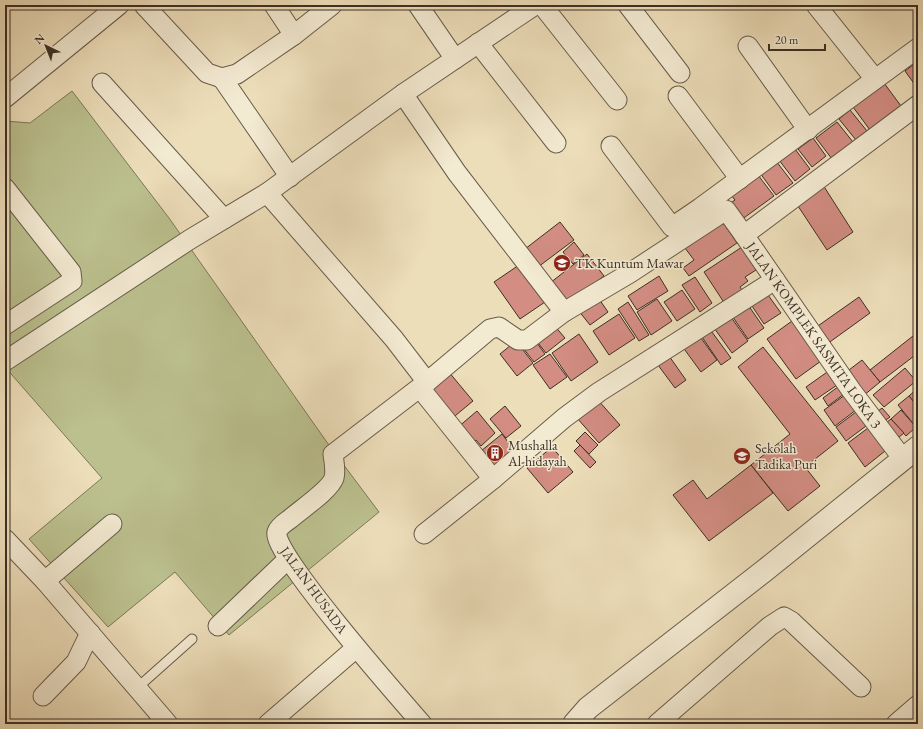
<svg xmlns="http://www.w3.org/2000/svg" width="923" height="729" viewBox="0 0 923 729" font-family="'EB Garamond',serif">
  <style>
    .green { fill: #bbc08e; stroke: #7c785a }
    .building { fill: #d38d83; stroke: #3c3025 }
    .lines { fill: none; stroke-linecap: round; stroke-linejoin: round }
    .service-casing { stroke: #685c4a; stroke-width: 11 }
    .minor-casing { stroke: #685c4a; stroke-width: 21 }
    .tertiary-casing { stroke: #685c4a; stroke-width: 24 }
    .service { stroke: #f3ead2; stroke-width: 9 }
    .minor { stroke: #f3ead2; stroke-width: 19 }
    .tertiary { stroke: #f3ead2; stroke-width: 22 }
    .labels { text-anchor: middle; stroke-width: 3; stroke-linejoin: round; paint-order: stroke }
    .poi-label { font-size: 14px; fill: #3c3025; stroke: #f3ead2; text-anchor: start }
    .street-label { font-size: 14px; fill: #3c3025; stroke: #f3ead2 }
  </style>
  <rect width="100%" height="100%" fill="#eddeba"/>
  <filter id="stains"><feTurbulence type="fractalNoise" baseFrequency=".005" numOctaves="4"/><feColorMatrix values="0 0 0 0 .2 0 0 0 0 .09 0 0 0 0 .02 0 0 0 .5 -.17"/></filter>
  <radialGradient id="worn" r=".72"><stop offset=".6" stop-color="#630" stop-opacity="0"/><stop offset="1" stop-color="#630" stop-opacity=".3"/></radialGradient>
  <!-- green -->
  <polygon class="green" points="72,91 169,218 331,448 379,512 229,635 175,572 108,627 29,539 102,478 5,367 5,121 30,123"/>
  <!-- building -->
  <g class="building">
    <polygon points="918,61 918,89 905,71"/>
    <polygon points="884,83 901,106 870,130 853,107"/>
    <polygon points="850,110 867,131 856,140 839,119"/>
    <polygon points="837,122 853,142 832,159 816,138"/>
    <polygon points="813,138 826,156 812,167 798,149"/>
    <polygon points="795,149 810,169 795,181 779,160"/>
    <polygon points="776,161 793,183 776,195 760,173"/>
    <polygon points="758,175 774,196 741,220 729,204 735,200 731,195"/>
    <polygon points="823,185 853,232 827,250 796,203"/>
    <polygon points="720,218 737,243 689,276 683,268 694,260 682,244"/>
    <polygon points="560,222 574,240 538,267 525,249"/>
    <polygon points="574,242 584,255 573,264 563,252"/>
    <polygon points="742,247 756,270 745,277 748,281 740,287 743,292 725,304 704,272"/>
    <polygon points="587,254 604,276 567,304 550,283"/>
    <polygon points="519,265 545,302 520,319 494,282"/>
    <polygon points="659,276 668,291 637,310 628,296"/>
    <polygon points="695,277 712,303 700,312 682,285"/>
    <polygon points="682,290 695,309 677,321 664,302"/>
    <polygon points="768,295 781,313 764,324 752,306"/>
    <polygon points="597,296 608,312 590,325 578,310"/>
    <polygon points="859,297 870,313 827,344 815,328"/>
    <polygon points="657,299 672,321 651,335 637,312"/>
    <polygon points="628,302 649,335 639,341 618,309"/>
    <polygon points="746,302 764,328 748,339 730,313"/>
    <polygon points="728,313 748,341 732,353 712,325"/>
    <polygon points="619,314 635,338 609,355 593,331"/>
    <polygon points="792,321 821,361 796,379 767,339"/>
    <polygon points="553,324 565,338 546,353 535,339"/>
    <polygon points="709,328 731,358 721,365 700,334"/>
    <polygon points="918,332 918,353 880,382 870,370"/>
    <polygon points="579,334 598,362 571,381 552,353"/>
    <polygon points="698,334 717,360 701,372 682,346"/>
    <polygon points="534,339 545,354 534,362 523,348"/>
    <polygon points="516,341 533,363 517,376 500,354"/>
    <polygon points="763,347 838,441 805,467 820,486 788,511 751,465 790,434 738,367"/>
    <polygon points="550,354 567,377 550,389 533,365"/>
    <polygon points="669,356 686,380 675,388 658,365"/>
    <polygon points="862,360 880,382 863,396 845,373"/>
    <polygon points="905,368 916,381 884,407 873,395"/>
    <polygon points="830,370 840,383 815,400 806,387"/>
    <polygon points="448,371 473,401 450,420 426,389"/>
    <polygon points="839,386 844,394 828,406 823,398"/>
    <polygon points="918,388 918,407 909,396"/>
    <polygon points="845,395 856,410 835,426 824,410"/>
    <polygon points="909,396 918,407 918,425 916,427 898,405"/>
    <polygon points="597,399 620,425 599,443 577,418"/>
    <polygon points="505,406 521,426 506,438 490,419"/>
    <polygon points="882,408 890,417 880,424 873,415"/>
    <polygon points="901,410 916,427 906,436 891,419"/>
    <polygon points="477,411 495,433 481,446 476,440 471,444 457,428"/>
    <polygon points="856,412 866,426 846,441 836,427"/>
    <polygon points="891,419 904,433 894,441 882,426"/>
    <polygon points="868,428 885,451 865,467 848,443"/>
    <polygon points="585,432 598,445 589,454 576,441"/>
    <polygon points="502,434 515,451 489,471 476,455"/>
    <polygon points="580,445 596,462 590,468 574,451"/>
    <polygon points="552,447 573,472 548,493 527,468"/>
    <polygon points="751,465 773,493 709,541 673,495 693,480 707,499"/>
  </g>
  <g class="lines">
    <defs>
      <polyline id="service" points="137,688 192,639"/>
      <g id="minor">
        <polyline points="144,5 207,73 222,78 237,74 294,35 332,5"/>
        <polyline points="274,5 294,35"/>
        <polyline points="418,5 455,59"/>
        <polyline points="542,5 617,100"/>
        <polyline points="628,5 680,73"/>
        <polyline points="816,5 875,79"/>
        <polyline points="478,43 556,143"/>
        <polyline points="748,46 808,130"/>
        <polyline points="222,78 290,177"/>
        <polyline points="102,83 224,219"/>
        <polyline points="403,94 457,173 564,312"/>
        <polyline points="678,96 740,179"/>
        <polyline points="5,98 119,5"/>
        <polyline points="611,146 672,227 700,208 918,48"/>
        <polyline points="5,188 71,272 72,281 5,325"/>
        <polyline points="267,193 394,339 427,382"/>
        <polyline points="744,235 918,105"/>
        <polyline points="5,361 189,240 267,193 403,94 535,5"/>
        <polyline points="420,388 493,479 424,534"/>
        <polyline points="493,479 564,418 599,392 775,280"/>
        <polyline points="5,539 45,581 168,724"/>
        <polyline points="45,581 112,524"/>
        <polyline points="218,626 288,559"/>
        <polyline points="43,696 76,662 90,633"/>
        <polyline points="268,724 356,648"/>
        <path d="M422 724C402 701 270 551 277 532 279 526 286 522 290 519 300 510 330 490 334 478 336 470 334 462 333 454L427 382 490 329 499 327 518 340H527L564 312 630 273 726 210 744 235 851 390 903 459"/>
        <polyline points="657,724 770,626 784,617 791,621 861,687"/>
        <polyline points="896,724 918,705"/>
      </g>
      <polyline id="tertiary" points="574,724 588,708 764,571 918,447"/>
    </defs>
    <!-- service casing -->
    <use href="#service" class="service-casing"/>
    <!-- minor casing -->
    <use href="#minor" class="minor-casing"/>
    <!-- tertiary casing -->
    <use href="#tertiary" class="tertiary-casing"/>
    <!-- service -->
    <use href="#service" class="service"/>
    <!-- minor -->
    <use href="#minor" class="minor"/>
    <!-- tertiary -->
    <use href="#tertiary" class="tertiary"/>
  </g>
  <!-- icons -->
  <defs>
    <symbol id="school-disc" viewBox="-11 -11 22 22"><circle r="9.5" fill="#8f2418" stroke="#f3ead2"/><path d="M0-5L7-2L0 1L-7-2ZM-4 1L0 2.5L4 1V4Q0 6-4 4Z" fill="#fff"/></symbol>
    <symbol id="building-disc" viewBox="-11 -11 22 22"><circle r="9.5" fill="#8f2418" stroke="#f3ead2"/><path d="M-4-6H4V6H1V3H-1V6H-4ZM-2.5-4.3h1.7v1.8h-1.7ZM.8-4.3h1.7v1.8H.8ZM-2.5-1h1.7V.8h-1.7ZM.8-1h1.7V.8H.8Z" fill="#fff"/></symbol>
  </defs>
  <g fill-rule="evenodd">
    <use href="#school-disc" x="552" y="253" width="20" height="20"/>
    <use href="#building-disc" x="485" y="443" width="20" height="20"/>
    <use href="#school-disc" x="732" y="446" width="20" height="20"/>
  </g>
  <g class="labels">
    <!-- poi labels -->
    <g class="poi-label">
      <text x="575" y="268">TK Kuntum Mawar</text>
      <text x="508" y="450">Mushalla<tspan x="508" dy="16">Al-hidayah</tspan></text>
      <text x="755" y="453">Sekolah<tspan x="755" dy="16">Tadika Puri</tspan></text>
    </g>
    <!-- street labels -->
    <g class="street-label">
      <text transform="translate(814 335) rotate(55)" y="5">JALAN KOMPLEK SASMITA LOKA 3</text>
      <text transform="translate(314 590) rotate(54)" y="5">JALAN HUSADA</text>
    </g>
  </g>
  <!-- margin -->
  <rect width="923" height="729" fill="none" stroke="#eddeba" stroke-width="20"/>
  <rect x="6" y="6" width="911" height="717" fill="none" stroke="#3c3025" stroke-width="2"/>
  <rect x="10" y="10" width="903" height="709" fill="none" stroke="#3c3025"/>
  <!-- north arrow -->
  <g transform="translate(46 46) rotate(317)" stroke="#f3ead2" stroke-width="3" paint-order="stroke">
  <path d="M0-3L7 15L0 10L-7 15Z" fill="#3c3025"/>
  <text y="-6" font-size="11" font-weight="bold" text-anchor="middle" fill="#3c3025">N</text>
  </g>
  <!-- scale -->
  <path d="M769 44v6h56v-6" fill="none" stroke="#3c3025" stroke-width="2"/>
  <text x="775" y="44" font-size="12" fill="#3c3025" stroke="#f3ead2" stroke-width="3" paint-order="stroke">20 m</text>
  <rect width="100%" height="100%" filter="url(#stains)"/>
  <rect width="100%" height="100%" fill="url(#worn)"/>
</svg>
